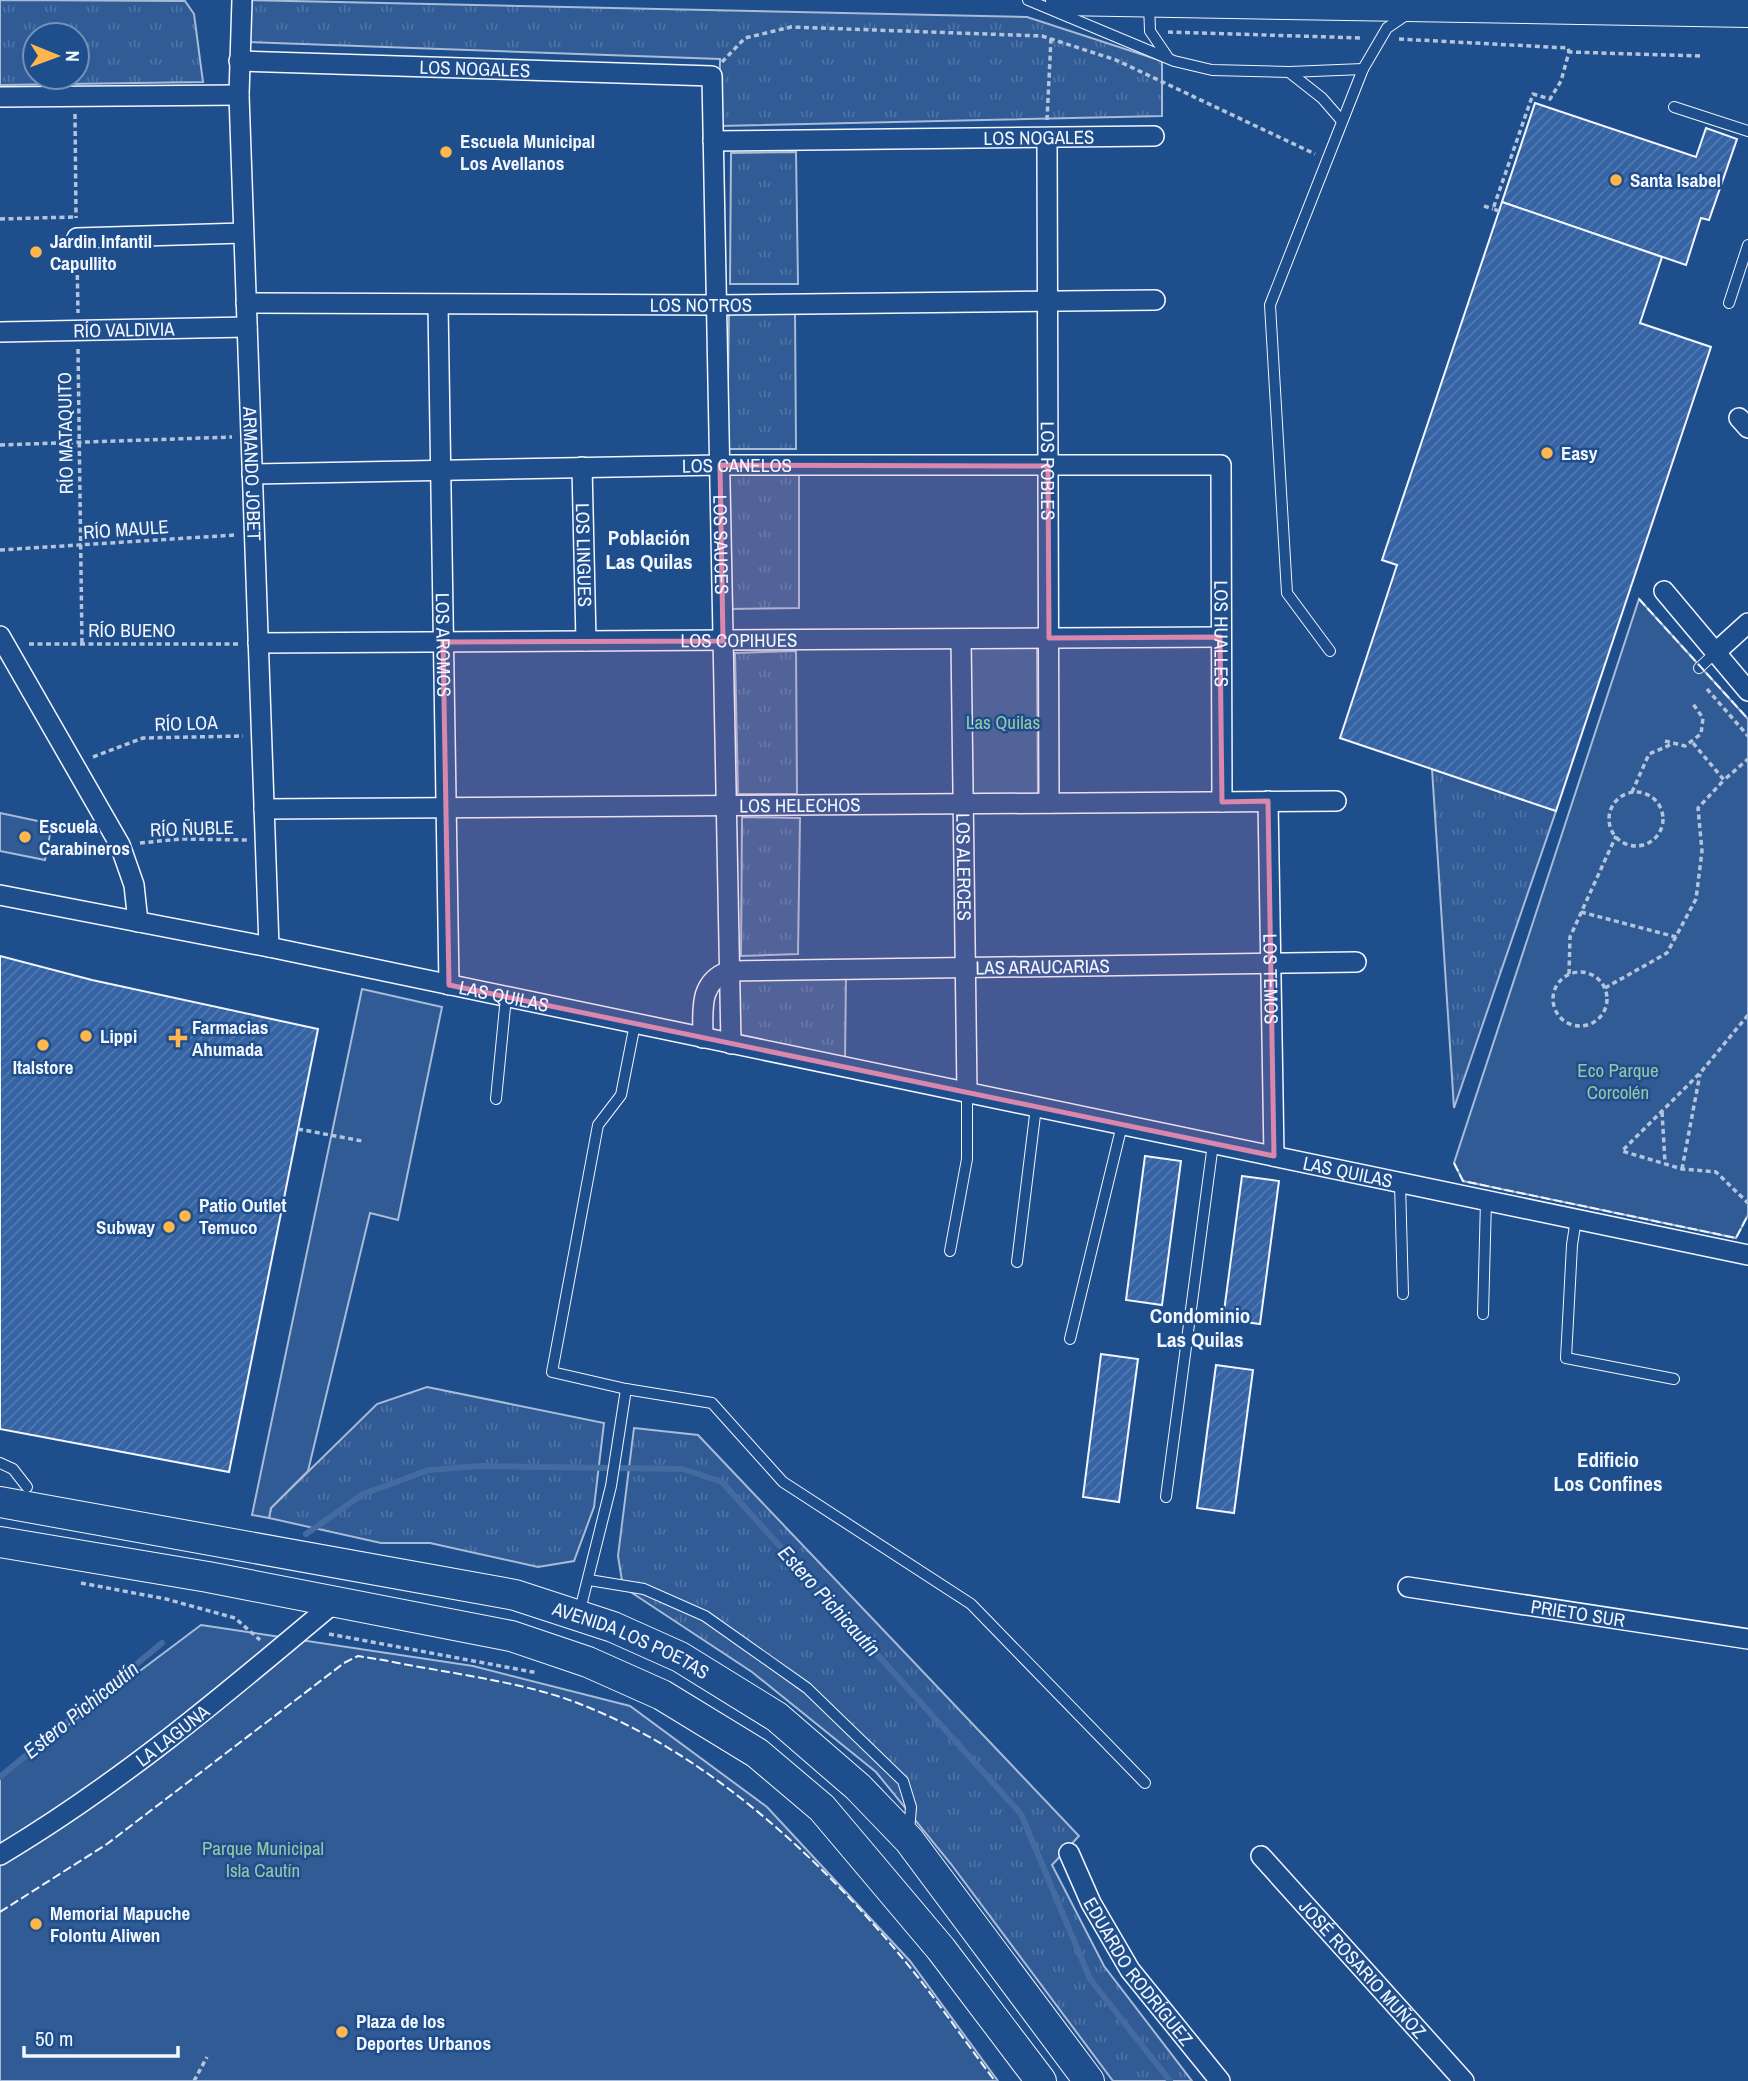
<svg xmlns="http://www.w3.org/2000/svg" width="1748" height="2081" viewBox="0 0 1748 2081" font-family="'Archivo Narrow',sans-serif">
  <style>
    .grass { fill: url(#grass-tufts); stroke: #a8bbd7; stroke-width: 2; fill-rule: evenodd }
    .built { fill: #305b95; stroke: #a8bbd7; stroke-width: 2 }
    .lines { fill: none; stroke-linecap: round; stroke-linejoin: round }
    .stream { stroke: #446ba0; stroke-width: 6 }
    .building { fill: url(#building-hatch); stroke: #f2f6ff; stroke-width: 2 }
    .service-casing { stroke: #f2f6ff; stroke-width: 12 }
    .minor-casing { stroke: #f2f6ff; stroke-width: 22 }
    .primary-casing { stroke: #f2f6ff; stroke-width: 32 }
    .path { stroke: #b3c4dc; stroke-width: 3.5; stroke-dasharray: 5 3.5; stroke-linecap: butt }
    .service { stroke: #1f4e8c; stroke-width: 10 }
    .minor { stroke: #1f4e8c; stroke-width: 19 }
    .primary { stroke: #1f4e8c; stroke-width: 30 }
    .fence { stroke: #f2f6ff; stroke-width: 2; stroke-dasharray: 9 3.5; stroke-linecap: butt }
    .marked { fill: #da87ad; fill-opacity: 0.2; stroke: #da87ad; stroke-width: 5; stroke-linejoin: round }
    .poi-dot { fill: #ffb74d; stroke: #1f4e8c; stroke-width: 2.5 }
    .labels { text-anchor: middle; stroke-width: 5; stroke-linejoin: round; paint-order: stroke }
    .street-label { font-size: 19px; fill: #f2f6ff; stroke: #1f4e8c }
    .poi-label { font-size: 19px; font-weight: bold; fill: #f2f6ff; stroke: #1f4e8c; text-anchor: start }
    .park-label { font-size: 19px; fill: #97c8a6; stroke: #1f4e8c }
    .neighbourhood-label { font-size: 21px; font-weight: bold; fill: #f2f6ff; stroke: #1f4e8c }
    .water-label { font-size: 21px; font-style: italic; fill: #f2f6ff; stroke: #1f4e8c }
  </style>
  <defs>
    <pattern id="grass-tufts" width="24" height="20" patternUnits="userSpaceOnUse" patternTransform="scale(1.75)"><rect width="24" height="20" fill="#305b95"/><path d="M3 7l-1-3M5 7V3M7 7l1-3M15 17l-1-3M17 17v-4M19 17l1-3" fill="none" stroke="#4e73a5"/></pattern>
    <pattern id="building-hatch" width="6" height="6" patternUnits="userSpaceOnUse" patternTransform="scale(1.75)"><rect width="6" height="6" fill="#3563a3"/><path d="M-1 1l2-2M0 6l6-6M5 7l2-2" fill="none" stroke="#537ab1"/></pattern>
  </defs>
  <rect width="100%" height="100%" fill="#1f4e8c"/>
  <!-- grass -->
  <g class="grass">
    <path d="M0 0 185 1 194 14 203 82 0 85ZM35 35H77V77H35Z"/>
    <polygon points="247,0 1027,17 1162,61 1162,116 719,126 720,59 247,42"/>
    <polygon points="796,152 798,284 730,284 731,153"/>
    <polygon points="795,312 796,449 727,449 729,313"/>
    <polygon points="728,471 799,471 799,608 729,609"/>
    <polygon points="796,651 797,794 738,794 735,653"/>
    <polygon points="1432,769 1556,811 1454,1108"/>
    <polygon points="742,817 800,818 798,954 741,956"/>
    <polygon points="846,976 845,1059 740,1038 739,977"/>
    <polygon points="427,1387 604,1423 594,1507 574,1561 538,1567 430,1543 381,1543 269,1518 271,1508 377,1404"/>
    <polygon points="634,1428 698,1435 1079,1836 1052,1865 1104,1966 1192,2081 1113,2081 951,1864 876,1772 752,1672 623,1587 618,1556"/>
  </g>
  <!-- built -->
  <g class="built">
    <polygon points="1639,599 1748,719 1748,1215 1736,1238 1463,1181 1454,1163"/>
    <polygon points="1037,646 1038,798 969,798 968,647"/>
    <polygon points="0,813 52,824 45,860 0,851"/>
    <polygon points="362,989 442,1007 398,1220 370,1213 308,1471 271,1508 269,1518 252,1515"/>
    <polygon points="201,1625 473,1666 630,1706 767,1807 910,1961 998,2081 0,2081 0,1776"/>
  </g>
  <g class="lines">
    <!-- stream -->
    <g class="stream">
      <polyline points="306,1534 363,1494 429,1470 481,1466 683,1469 722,1482 1021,1814 1090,1979 1170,2081"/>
      <polyline points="0,1777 162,1643"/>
    </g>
  </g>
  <!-- building -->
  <g class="building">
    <polygon points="1535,103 1696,157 1706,128 1737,139 1709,220 1701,218 1686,265 1502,202"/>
    <polygon points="1502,202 1662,257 1640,323 1711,347 1556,811 1340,738 1397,565 1382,560"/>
    <polygon points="0,956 92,980 318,1029 229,1472 0,1429"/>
    <polygon points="1145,1156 1181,1161 1162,1305 1126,1300"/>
    <polygon points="1242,1176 1279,1181 1260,1324 1223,1319"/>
    <polygon points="1101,1354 1138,1359 1119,1502 1083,1497"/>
    <polygon points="1216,1365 1253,1370 1234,1513 1197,1508"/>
  </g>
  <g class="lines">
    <defs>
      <g id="service">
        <polyline points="1028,0 1174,61 1212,70 1289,72 1322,98 1342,121"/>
        <polyline points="1149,3 1150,31 1167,56"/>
        <polyline points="1289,72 1363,69"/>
        <polyline points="1674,107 1748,131"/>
        <polyline points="1729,303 1748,245"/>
        <polyline points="1330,651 1287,593 1270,305 1363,69 1387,28 1406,15"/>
        <polyline points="1699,668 1716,652"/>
        <polyline points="635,1024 621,1095 598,1125 552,1372 626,1389 712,1403 783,1482 971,1604 1145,1783"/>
        <polyline points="496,1099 506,997"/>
        <polyline points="1400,1183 1403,1294"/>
        <polyline points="1576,1219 1572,1245 1566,1358 1674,1379"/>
        <polyline points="950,1251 967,1159 967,1093"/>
        <polyline points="1017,1262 1036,1107"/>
        <polyline points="1483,1314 1486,1201"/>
        <polyline points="1070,1339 1122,1125"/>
        <polyline points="0,1463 13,1469 27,1487"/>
        <polyline points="1166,1497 1213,1144"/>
        <polyline points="589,1580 644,1589 705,1616 807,1688 903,1781 911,1807 909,1832"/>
        <polyline points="579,1614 611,1486 626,1389"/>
      </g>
      <g id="minor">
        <path id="s1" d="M242 0 239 95 269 947"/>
        <path id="s2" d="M239 61 712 76 731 1044"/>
        <polyline points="0,97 239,95"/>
        <path id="s3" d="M1047 139 1049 803"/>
        <path id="s4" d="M713 141 1154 136"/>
        <polyline points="77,238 243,233"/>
        <path id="s5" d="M246 303 717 305 1155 300"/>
        <path id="s6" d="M438 305 449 985"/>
        <path id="s7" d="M0 332 247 327"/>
        <polyline points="1739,418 1748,428"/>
        <path id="s8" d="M582 467 586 641"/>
        <path id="s9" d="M252 474 720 465H1221L1222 802"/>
        <polyline points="1664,591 1748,691"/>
        <polyline points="0,636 120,845 134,885 138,922"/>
        <path id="s10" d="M961 639 967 1093"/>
        <path id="s11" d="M258 643 1220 637"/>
        <polyline points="1716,652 1748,623"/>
        <path id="s12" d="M1268 801 1274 1156"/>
        <path id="s13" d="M264 809 1336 801"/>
        <path id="s14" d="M0 895 269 947 1748 1255"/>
        <path id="s15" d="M703 1038C703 1011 698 982 729 971L1356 962"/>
        <path id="s16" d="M1408 1587 1748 1639"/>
        <path id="s17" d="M1069 1853 1091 1903 1130 1970 1220 2081"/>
        <path id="s18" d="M0 1855C121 1783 227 1693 335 1602"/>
        <path id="s19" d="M1261 1856 1464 2081"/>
      </g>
      <g id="primary">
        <polyline points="1061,0 1748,12"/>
        <path id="s20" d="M0 1502 515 1595 613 1627 680 1657 777 1717 858 1787 909 1840 1089 2081"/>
        <polyline points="0,1542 208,1577 511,1636 588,1662 662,1695 757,1753 822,1808 941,1949 1041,2081"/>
      </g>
    </defs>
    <!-- service casing -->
    <use href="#service" class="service-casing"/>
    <!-- minor casing -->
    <use href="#minor" class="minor-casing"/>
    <!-- primary casing -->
    <use href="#primary" class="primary-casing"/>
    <!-- path -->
    <g class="path">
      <polyline points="1168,32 1363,38"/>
      <polyline points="1399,39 1568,48 1569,52"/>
      <polyline points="722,62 745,38 791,27 1042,36 1116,60 1315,154"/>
      <polyline points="75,114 76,218"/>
      <polyline points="1047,120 1051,38"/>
      <polyline points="1484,206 1493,209"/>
      <polyline points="1499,211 1493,209 1533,94 1550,99 1561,81 1569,52 1702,56"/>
      <polyline points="0,219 74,217"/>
      <polyline points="77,258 78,313"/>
      <polyline points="78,349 82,644"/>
      <polyline points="0,445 232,437"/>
      <polyline points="0,550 235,535"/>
      <polyline points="29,644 241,644"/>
      <polyline points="1707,689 1748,736"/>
      <polyline points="1665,741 1685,746 1701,734 1703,718 1693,704"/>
      <polyline points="1693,743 1724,780 1748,759"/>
      <polyline points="93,757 143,738 243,736"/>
      <polyline points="1632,792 1649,754 1670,745"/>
      <circle cx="1636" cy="819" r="27"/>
      <polyline points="140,843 181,839 247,840"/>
      <polyline points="1581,912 1676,937"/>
      <circle cx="1580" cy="999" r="27"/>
      <polyline points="1569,974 1570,937 1616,836"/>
      <polyline points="1605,988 1667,953 1696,899 1702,851 1698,808 1724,780"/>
      <polyline points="1748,1015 1701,1072 1622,1151 1682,1169 1716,1172 1748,1203"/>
      <polyline points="1662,1112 1665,1162"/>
      <polyline points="298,1129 362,1141"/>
      <polyline points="1682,1169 1700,1074"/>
      <polyline points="81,1583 166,1599 235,1618 260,1640"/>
      <polyline points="329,1634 538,1673"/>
      <polyline points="194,2081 207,2057"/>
    </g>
    <!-- service -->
    <use href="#service" class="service"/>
    <!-- minor -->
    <use href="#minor" class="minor"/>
    <!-- primary -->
    <use href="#primary" class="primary"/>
    <!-- fence -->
    <g class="fence">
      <polyline points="1639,599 1748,719"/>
      <polyline points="1454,1163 1463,1181 1736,1238 1748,1215"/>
      <path d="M0 1912 107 1844 344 1663 358 1656 383 1660C445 1673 522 1681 580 1704 704 1752 815 1853 899 1954 933 1994 963 2039 995 2081"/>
    </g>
  </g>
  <!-- marked area -->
  <path class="marked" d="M720 465 1048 466 1049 638 1220 637 1222 802 1268 801 1274 1156 449 985 443 642 723 641Z"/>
  <!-- markers -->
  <g class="poi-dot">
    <circle cx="446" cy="152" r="7"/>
    <circle cx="1616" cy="180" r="7"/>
    <circle cx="36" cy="252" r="7"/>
    <circle cx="1547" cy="453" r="7"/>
    <circle cx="25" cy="837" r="7"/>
    <circle cx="86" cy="1036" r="7"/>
    <path d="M174.5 1027.5h7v7h7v7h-7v7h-7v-7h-7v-7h7z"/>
    <circle cx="43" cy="1045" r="7"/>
    <circle cx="185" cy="1216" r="7"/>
    <circle cx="169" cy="1227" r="7"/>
    <circle cx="36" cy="1924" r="7"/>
    <circle cx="342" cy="2032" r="7"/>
  </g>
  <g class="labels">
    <!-- street labels -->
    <g class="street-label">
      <text dy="7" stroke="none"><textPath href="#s2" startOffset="236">LOS NOGALES</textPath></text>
      <text dy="7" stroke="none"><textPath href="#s4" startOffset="326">LOS NOGALES</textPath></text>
      <text dy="7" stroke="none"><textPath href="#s5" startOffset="455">LOS NOTROS</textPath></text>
      <text dy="7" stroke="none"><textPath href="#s7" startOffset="124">RÍO VALDIVIA</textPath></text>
      <text transform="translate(65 433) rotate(-91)" y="7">RÍO MATAQUITO</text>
      <text dy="7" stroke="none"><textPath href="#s9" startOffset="485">LOS CANELOS</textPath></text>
      <text dy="7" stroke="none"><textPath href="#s3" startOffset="332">LOS ROBLES</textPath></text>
      <text dy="7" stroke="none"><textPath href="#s1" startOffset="474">ARMANDO JOBET</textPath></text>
      <text transform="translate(126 529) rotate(-4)" y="7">RÍO MAULE</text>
      <text dy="7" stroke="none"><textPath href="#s2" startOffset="942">LOS SAUCES</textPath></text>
      <text dy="7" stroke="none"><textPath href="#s8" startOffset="88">LOS LINGUES</textPath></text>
      <text x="132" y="637">RÍO BUENO</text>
      <text dy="7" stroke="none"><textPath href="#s9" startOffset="1138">LOS HUALLES</textPath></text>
      <text dy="7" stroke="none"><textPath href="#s11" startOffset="481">LOS COPIHUES</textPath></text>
      <text dy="7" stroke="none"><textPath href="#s6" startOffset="340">LOS AROMOS</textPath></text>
      <text transform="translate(186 723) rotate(-2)" y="7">RÍO LOA</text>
      <text dy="7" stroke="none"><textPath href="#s13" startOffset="536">LOS HELECHOS</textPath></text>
      <text transform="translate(192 828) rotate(-2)" y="7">RÍO ÑUBLE</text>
      <text dy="7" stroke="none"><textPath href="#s10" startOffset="228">LOS ALERCES</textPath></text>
      <text dy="7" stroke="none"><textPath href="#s15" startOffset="392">LAS ARAUCARIAS</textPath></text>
      <text dy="7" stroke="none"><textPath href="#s12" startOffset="178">LOS TEMOS</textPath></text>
      <text dy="7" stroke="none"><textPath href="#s14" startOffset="514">LAS QUILAS</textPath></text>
      <text dy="7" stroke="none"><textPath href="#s14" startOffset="1376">LAS QUILAS</textPath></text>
      <text dy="7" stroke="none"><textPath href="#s16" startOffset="172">PRIETO SUR</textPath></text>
      <text dy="7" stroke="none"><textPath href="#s20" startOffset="648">AVENIDA LOS POETAS</textPath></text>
      <text dy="7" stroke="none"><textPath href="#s18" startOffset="210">LA LAGUNA</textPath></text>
      <text dy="7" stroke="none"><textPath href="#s19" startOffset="152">JOSÉ ROSARIO MUÑOZ</textPath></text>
      <text dy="7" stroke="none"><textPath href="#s17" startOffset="138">EDUARDO RODRÍGUEZ</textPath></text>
    </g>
    <!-- poi labels -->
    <g class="poi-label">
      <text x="460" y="148">Escuela Municipal<tspan x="460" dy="22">Los Avellanos</tspan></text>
      <text x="1630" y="187">Santa Isabel</text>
      <text x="50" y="248">Jardin Infantil<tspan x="50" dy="22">Capullito</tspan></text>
      <text x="1561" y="460">Easy</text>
      <text x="39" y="833">Escuela<tspan x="39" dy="22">Carabineros</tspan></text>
      <text x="192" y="1034">Farmacias<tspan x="192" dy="22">Ahumada</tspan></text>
      <text x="100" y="1043">Lippi</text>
      <text x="43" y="1074" text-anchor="middle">Italstore</text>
      <text x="199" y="1212">Patio Outlet<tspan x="199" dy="22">Temuco</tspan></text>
      <text x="155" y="1234" text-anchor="end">Subway</text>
      <text x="50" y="1920">Memorial Mapuche<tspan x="50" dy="22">Folontu Aliwen</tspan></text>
      <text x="356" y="2028">Plaza de los<tspan x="356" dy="22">Deportes Urbanos</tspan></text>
    </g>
    <!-- park labels -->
    <g class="park-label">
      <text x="1003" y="729">Las Quilas</text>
      <text x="1618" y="1077">Eco Parque<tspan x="1618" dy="22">Corcolén</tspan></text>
      <text x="263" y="1855">Parque Municipal<tspan x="263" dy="22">Isla Cautín</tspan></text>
    </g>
    <!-- neighbourhood labels -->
    <g class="neighbourhood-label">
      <text x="649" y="545">Población<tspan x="649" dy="24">Las Quilas</tspan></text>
      <text x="1200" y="1323">Condominio<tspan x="1200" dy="24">Las Quilas</tspan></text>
      <text x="1608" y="1467">Edificio<tspan x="1608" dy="24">Los Confines</tspan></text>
    </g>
    <!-- water labels -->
    <g class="water-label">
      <text transform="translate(829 1601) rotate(48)" y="7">Estero Pichicautín</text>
      <text transform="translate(81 1710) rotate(-39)" y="7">Estero Pichicautín</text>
    </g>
  </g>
  <!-- north arrow -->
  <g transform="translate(56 56) rotate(91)"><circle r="33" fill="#1f4e8c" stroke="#7391ba" stroke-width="2"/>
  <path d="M0-5L12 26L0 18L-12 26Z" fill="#ffb74d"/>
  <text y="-10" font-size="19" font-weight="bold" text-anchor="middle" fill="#f2f6ff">N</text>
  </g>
  <!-- scale -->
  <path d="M24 2046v10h154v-10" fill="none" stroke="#f2f6ff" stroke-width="3.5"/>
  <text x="35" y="2046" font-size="21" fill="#f2f6ff" stroke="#1f4e8c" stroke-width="5" paint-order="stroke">50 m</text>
</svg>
